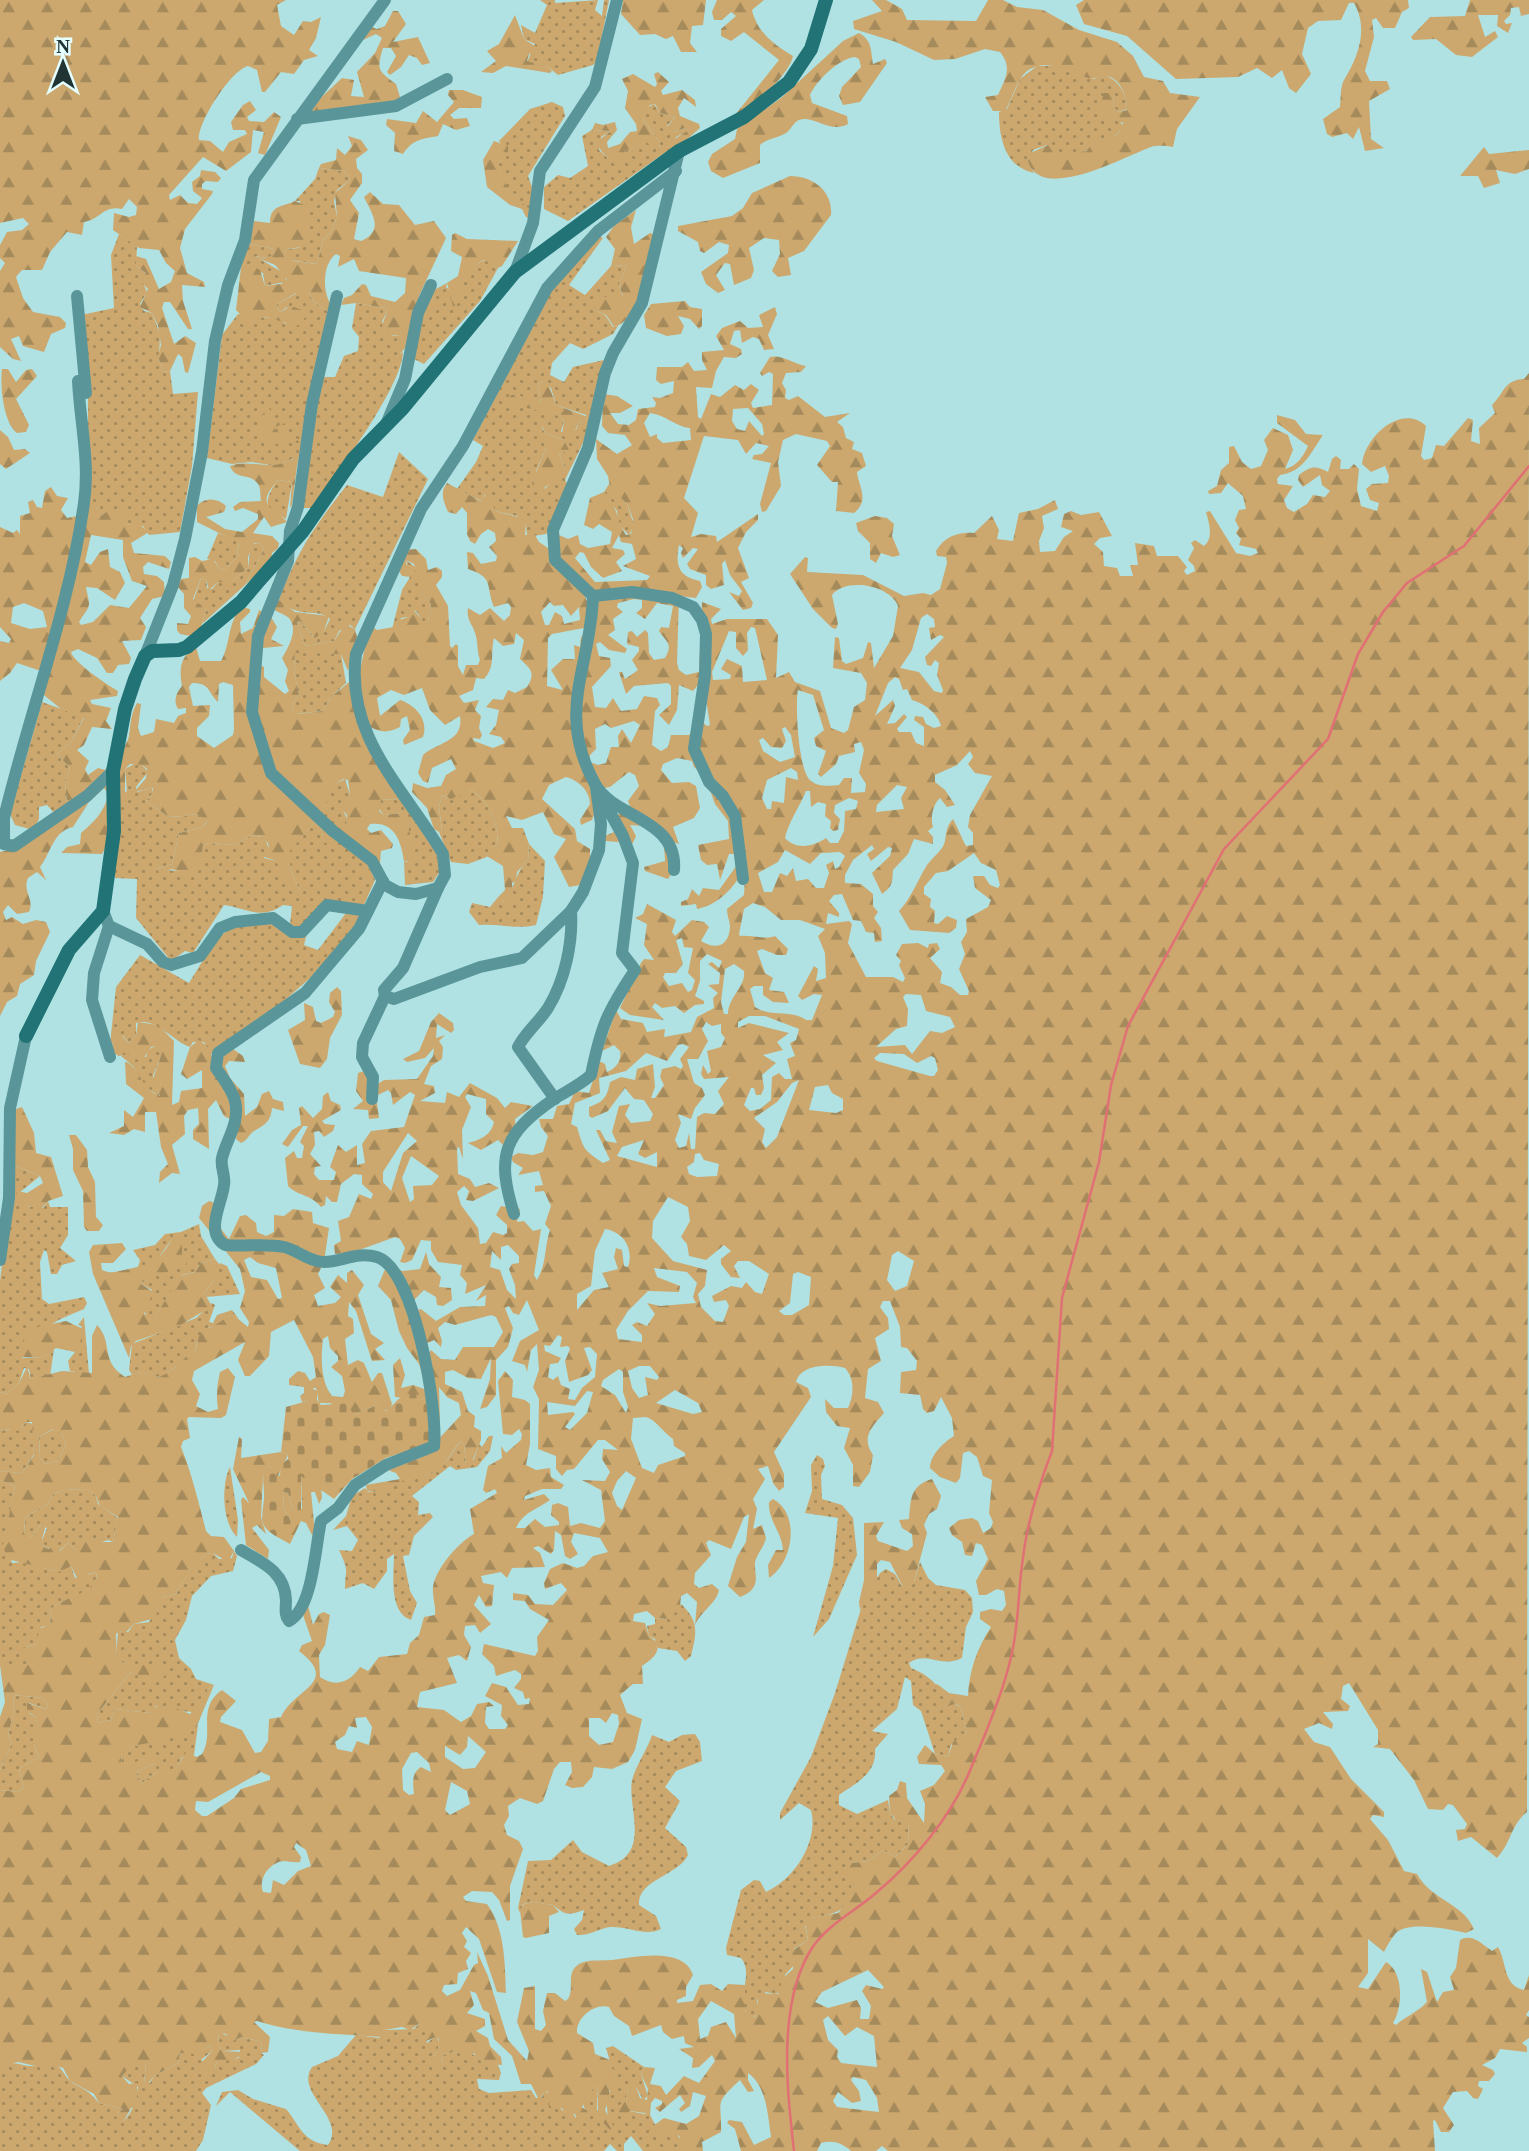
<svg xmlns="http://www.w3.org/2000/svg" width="1529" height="2151" viewBox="0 0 1529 2151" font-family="Georgia,serif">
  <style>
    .grass { fill: url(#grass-dots); fill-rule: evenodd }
    .forest { fill: url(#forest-firs); fill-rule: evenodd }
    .cemetery { fill: url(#cemetery-stones) }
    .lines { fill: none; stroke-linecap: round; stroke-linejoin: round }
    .stream { stroke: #e07074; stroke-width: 2.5 }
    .street { stroke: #5a9699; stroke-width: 12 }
    .secondary { stroke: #217376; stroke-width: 14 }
  </style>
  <defs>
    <pattern id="grass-dots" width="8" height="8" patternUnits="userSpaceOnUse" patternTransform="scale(1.75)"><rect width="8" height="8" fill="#cca86e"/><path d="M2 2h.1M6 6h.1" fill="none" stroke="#a58a5b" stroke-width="1.8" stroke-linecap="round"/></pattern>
    <pattern id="forest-firs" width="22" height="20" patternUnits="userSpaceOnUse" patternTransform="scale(1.75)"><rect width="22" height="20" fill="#cca86e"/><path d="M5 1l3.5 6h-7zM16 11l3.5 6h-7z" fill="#a58a5b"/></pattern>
    <pattern id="cemetery-stones" width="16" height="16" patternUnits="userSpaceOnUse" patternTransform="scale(1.75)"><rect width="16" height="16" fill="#cca86e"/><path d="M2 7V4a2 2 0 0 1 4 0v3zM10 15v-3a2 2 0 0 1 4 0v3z" fill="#a58a5b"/></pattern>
  </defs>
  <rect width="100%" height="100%" fill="#b0e2e4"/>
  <!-- grass -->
  <g class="grass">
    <polygon points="540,0 555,0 555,3 598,0 595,10 602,16 604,0 609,0 597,61 593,65 558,75 548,67 527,62 535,44 524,39 521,25 535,33 547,5"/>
    <path d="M1037 66H1057L1094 79 1104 75C1119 80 1127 94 1127 109L1119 112 1114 108 1113 96 1107 116 1119 120 1123 126C1110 148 1078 155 1055 155L1047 145 1033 150 1028 162 1034 173C1005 167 999 138 999 112L1007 109 1020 79Z"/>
    <path d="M552 102 563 107 565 116 528 176 532 187V214C521 200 497 182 499 163L507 153 499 141 530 109Z"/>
    <polygon points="654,104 660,113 675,117 667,126 674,132 685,128 688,131 676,137 670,149 568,221 544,209 544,187 558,175 570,178 588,166 582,136 592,130 611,131 601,137 599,150 608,158 620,157 625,151 647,141 659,150 660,143 643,119 647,108"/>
    <polygon points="319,168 344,171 350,180 337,190 334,201 337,217 331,232 323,240 317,264 289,260 285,253 286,249 299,248 306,239 300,201 295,201 315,179"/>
    <polygon points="119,234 137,246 136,266 146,273 143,283 147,292 140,304 144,311 152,313 160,334 159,359 163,372 170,371 173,394 198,392 192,466 180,532 149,535 143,526 123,524 123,519 107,513 100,515 97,507 88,505 88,375 81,315 114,308 111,255"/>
    <path d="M598 236 603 238 569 285 585 295 611 266 627 265 619 285 623 297H601L597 311 605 315 613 327 618 326 613 334 583 349 570 343 552 363 550 375 564 382 573 367 604 360 584 441 565 480 568 485 549 530 546 534 527 537 526 524 517 516 495 511 485 494 482 501 457 489 476 462 483 446 473 440 551 291ZM543 381 551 388 556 405 586 415 587 420H580L576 430 561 432 564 421 561 416 525 407 527 400 541 403 538 384ZM542 425 545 433 564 440 566 451 559 454 565 468 560 477 554 479 545 489 536 471 546 448Z"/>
    <polygon points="249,241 251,244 274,249 273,256 266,258 255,256 287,275 285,282 265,286 263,273 241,267"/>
    <path d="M488 260 498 268 480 301 424 364 410 357 419 319 435 297 429 302 434 290 447 283 446 287 458 297C461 281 470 262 488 260Z"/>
    <polygon points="297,293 309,293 313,301 328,312 297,466 292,459 277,466 251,462 232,464 207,458 222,335 238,314 279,319 286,324 287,307 280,312 276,305"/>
    <path d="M356 303 385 308 387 311 382 322 393 336H401L400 354 403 352C402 387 335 476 313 508H302L317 397 324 377H335L344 356 358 351 359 337 352 328Z"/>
    <path d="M399 452 428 479 355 629 350 625 339 631 334 641 305 646 297 622 300 621 313 636 324 631 330 619C317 607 299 620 279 600 296 553 316 524 347 485L383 497Z"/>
    <path d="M278 480 292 482 286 519C282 516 274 515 271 512 262 504 272 487 278 480Z"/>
    <polygon points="609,484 627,504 634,525 629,535 618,524 617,511 604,492"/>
    <polygon points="218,533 239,541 237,556 225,570 219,568 215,561 207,559"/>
    <polygon points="259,543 264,549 245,585 202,624 206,610 193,602 201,578 206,580 207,588 212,589 218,582 231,582 248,568 251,544"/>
    <polygon points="406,560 415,567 422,593 431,604 428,621 424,623 416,611 409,609 409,617 401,618 399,626 392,629 402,590 410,577"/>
    <polygon points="307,652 341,654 346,683 332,696 323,711 296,714 292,711 294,701 299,695 294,671 295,653"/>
    <polygon points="42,702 84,717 71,742 57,754 70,768 65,783 67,803 55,814 47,805 39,807 39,819 33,830 15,825 10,814"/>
    <path d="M136 763 142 765 148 772 136 787 137 792 152 788 153 793 146 801C174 820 164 818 197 814L207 820 203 827 179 833 172 864 157 869 197 873 203 846 209 843 235 845 252 835 265 838 269 849 264 858 276 861 300 891 291 871 288 852 315 822 321 827 324 842 320 813 329 787 345 779 350 795 343 810 375 880 363 907 326 902 309 925 304 945 318 950 346 913 362 916 316 973 270 1013 210 1055 204 1042H193L190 1047C171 1040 156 1017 136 1023V1035L129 1043 123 1036 110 1044 116 987 140 955 189 983C222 931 223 917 290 924L292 906 283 905C262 920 248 909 224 905L193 953 185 951 171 961 136 918 137 879 115 878V849L120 845 118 797 127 791 125 769Z"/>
    <path d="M471 790C488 799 500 825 497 844L486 855 487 857 468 864 451 862 439 832 442 830 439 807 442 795 448 798Z"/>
    <polygon points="400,797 437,854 440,871 433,882 405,885 404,861 407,862 413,850 401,813 384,815 378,808 381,799 399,800"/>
    <path d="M529 844 545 861 543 897 536 925C515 930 500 923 479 925L469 912 472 903 490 907 499 896 504 902C516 888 514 873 528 860Z"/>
    <polygon points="155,1046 163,1052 153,1076 160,1097 143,1085 133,1066 121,1056 127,1053 146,1057 148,1050"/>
    <path d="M13 1165 40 1176 19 1193 27 1206 43 1208 48 1201 50 1207H68V1235L60 1248 76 1261 62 1265 57 1274H51L47 1252 44 1250 40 1262 42 1299 49 1304 84 1297 87 1303 84 1309C48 1324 45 1325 22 1358H43L54 1349 50 1376 31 1379 29 1369 24 1368 19 1383 7 1394 0 1392V1281Z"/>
    <polygon points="199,1224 201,1236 215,1259 201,1263 195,1272 182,1275 155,1317 148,1317 144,1311 152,1290 140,1283 179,1266 182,1247 172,1239 157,1260 137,1270 140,1260 133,1250 155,1245 165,1234 181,1232"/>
    <polygon points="220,1263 227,1266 240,1294 206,1297 204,1293 213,1282"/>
    <polygon points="212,1303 215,1305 209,1322 213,1323 217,1315 232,1310 239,1319 236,1317 208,1328 197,1342 195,1351 164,1376 155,1377 140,1372 132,1375 129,1370 132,1344 196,1318"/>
    <polygon points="84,1317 89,1374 70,1371 68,1361 75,1352 82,1326 78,1325"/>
    <polygon points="26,1422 33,1424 34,1454 22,1473 0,1471 0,1431 22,1427"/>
    <polygon points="54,1429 62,1434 66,1444 58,1461 45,1464 40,1458 39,1437"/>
    <path d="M489 1436H493L490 1451 477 1467 456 1470 450 1466 412 1496 419 1502 418 1515 430 1513 433 1517 414 1536 409 1555 403 1556 410 1591 417 1603 411 1620C388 1612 394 1573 394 1554L387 1559V1571L374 1589 363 1583 345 1589C345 1567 350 1574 339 1550L352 1551 358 1540 347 1526 333 1530 346 1516 352 1496 365 1488 368 1492C385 1492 394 1481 410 1478 422 1476 429 1477 440 1468 446 1464 454 1449 460 1442L464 1444 466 1464 474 1459 479 1444 482 1447Z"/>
    <polygon points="817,1455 823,1459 825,1466 821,1475 822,1499 842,1505 853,1518 857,1555 829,1619 813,1637 833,1566 838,1518 805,1513 812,1491 811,1465"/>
    <path d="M230 1467 238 1520 237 1537C222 1523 221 1484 230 1467Z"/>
    <path d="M0 1480 15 1486 5 1539 12 1563 22 1562 55 1571 71 1566 75 1578 97 1572C97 1596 65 1596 51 1609L50 1625 41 1627 37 1644 26 1647 31 1666 0 1665Z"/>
    <polygon points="87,1489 96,1496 98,1504 118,1518 113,1542 108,1540 76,1550 68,1543 59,1551 44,1547 42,1540 47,1528 41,1525 31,1537 24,1535 25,1517 48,1504 53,1494 63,1490"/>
    <path d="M234 1551 237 1556 233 1571 211 1576 192 1596 186 1620 175 1640 179 1658 191 1669 196 1679 214 1685 208 1689 193 1712 164 1710 156 1706 150 1713 116 1709 110 1720 98 1723 97 1714 131 1672 138 1674 152 1665H127L116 1659 118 1631 128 1632 134 1624 149 1622 163 1597 176 1594C183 1579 194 1565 206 1554L213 1553 219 1559 232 1558Z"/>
    <path d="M920 1562 928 1578 936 1585 965 1590 972 1598 973 1612 966 1627 962 1658C940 1669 927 1650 909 1663L911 1668C937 1678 938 1692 961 1708L967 1733 951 1745 948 1757 935 1754 921 1711 913 1705 911 1681 905 1677 897 1709 872 1731 888 1734 875 1749C877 1774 856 1783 839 1795V1805L857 1814 888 1800 890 1813 894 1819 908 1822 909 1843 895 1857 883 1850 869 1861 851 1863C856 1902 849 1913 811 1918L805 1926 808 1940 794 1949V1965L785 1975 780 1992 775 1994 766 1992 757 2000V2014L752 2018C731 2003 756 1976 741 1958L727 1955 726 1948 741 1890 754 1880 760 1881 766 1892C795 1879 819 1841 811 1810L799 1803 780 1820V1813L811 1757 835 1693 864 1599 880 1573 886 1569 895 1574 902 1586 914 1582Z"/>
    <path d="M681 1604C699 1621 697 1632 691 1656L685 1661 677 1651 658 1648 655 1639 649 1636 647 1626 655 1624V1618L669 1619Z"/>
    <polygon points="13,1695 44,1698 48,1705 46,1709 29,1703 29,1713 37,1718 34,1745 39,1757 19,1769 24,1788 17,1792 0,1790 0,1770 12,1743 8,1735 14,1712"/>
    <path d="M198 1725 194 1755 182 1757 176 1769 155 1773 142 1783 136 1773 155 1763 142 1759 135 1764H122L121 1755 125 1750C141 1743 177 1731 193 1729Z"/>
    <path d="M695 1734 700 1742 702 1761 676 1771 665 1787 680 1801 665 1828 686 1847 688 1855C679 1875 637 1880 639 1905L656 1916 661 1929C647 1937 627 1926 611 1927 599 1928 590 1936 577 1935L574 1929 582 1920 584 1910C568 1916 565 1915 553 1905L533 1902 523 1904 520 1913 518 1908 528 1861 551 1860 573 1840 582 1852 609 1866C652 1853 627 1808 632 1780 636 1765 647 1750 652 1735L669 1742 682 1735Z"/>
    <path d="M419 2024 424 2028 427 2043 436 2036C442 2043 438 2050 434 2056L441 2062 443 2055 453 2052 477 2055 483 2063 497 2062 501 2073 499 2080 477 2079 479 2089 489 2093 531 2090 536 2098 542 2097 545 2090 563 2111 572 2112 576 2118 585 2110 583 2103 595 2085H598L597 2110 610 2130C607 2113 603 2094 616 2082L606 2048 613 2046 644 2067 641 2074 648 2096 643 2100 636 2087 628 2088 626 2100 629 2111 650 2115 660 2134 678 2135 684 2151H643L631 2136 624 2144V2151H617L610 2144 604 2151H300L230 2092 216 2106 222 2092 238 2090 253 2099 286 2109C300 2125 302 2142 328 2145 347 2118 294 2093 312 2067L338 2056 356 2035 379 2038 384 2030 414 2029Z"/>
    <path d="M219 2031 234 2040 241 2037 262 2042 261 2053 264 2055 256 2064 206 2088 202 2093 211 2105 203 2140 196 2151H0V2066C13 2059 20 2066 33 2066 38 2067 43 2062 49 2063 64 2065 63 2077 73 2083 87 2091 89 2091 99 2103L123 2109 117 2114 124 2121C134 2110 135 2101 138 2087L122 2076 132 2064H146L144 2082 150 2083 154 2076 178 2063 180 2053 197 2052 210 2046 212 2051 201 2060 215 2068 217 2061 239 2058 240 2050 222 2051 218 2045Z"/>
  </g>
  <!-- forest -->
  <g class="forest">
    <path d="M0 0H286L277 5 281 26 294 35 303 21 311 22 321 17 316 38 309 50 318 56 304 60 294 74 281 72 265 92H262L257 70 248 66C231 70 197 123 199 140L210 141 223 152 229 142 247 134 245 130H233L231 122 243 105 250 101 256 110 247 117 249 121 264 122 274 112 281 117 265 155 258 153 264 132 253 130 251 152 226 171 203 157 169 195 170 200 180 195 188 203 197 204 202 198 193 191 192 182 200 176 201 170 215 172 221 178 218 182 206 181 202 184V189L213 191 212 194 185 229 180 248 187 273 204 282 205 287 182 285 183 301 192 329H188L170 302H164L162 308 174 344 185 336 196 343 188 373 185 372 182 357 178 354 170 371 163 372 158 356 161 345 158 326 152 313 140 307 148 289 140 281 146 273 136 266V256L146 259 159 289 171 282 175 271 166 263 159 250 139 248 113 230 114 213 129 217 136 215 137 207 129 199 122 209C103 205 100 220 84 222L82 235 67 232 50 252 42 270H22L16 277 23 298 33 312 60 317 66 323 65 328 51 334 44 352 23 346 19 336 11 339 21 361 13 359 0 347V271L5 263 0 258V245L7 232 22 230 29 224 23 218 0 223Z"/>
    <polygon points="623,0 706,0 703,25 692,26 690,43 697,52 681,52 673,36 666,39 655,34 640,35 621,14"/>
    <path d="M717 0H764L752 10C757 32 774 45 793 56 790 74 752 109 735 115L779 60 744 32 731 41 721 36V29L736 16 731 12 722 20H714L712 12Z"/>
    <path d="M872 0H886L895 5 902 9 907 20 976 21 988 0H1003L1017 7 1043 10 1079 30 1117 42 1133 56 1144 77 1163 81 1170 93 1200 97 1177 129 1173 147C1166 146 1158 145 1151 147 1126 156 1052 197 1032 169 1028 164 1027 160 1028 154L1048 145 1055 155 1087 151 1093 141C1107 140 1119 139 1123 123L1101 114 1100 105 1104 93H1113L1114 108 1119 112 1127 110C1127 100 1123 86 1115 80 1105 72 1099 80 1089 78 1068 73 1047 56 1026 72 1016 81 1012 100 1005 111H993L985 97 998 95C1005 79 1013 68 1000 52L985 49 955 59 934 60 896 42 854 29 853 21 882 11Z"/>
    <path d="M1084 0H1408L1409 8 1402 12 1395 28H1383L1376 18 1372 20 1374 37 1365 71 1370 81H1387L1390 89 1369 101 1371 139 1384 148 1365 151 1359 127 1353 139 1347 133 1332 137 1327 134 1323 119 1340 107C1341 99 1340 87 1344 80 1358 57 1369 29 1354 3H1349L1341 20 1318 21 1308 28 1302 54 1311 74 1296 93 1289 88 1282 70 1272 78 1257 68 1238 77 1176 79 1127 36 1084 24 1076 5Z"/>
    <polygon points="1470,0 1529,0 1529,14 1521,16 1519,7 1511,8 1510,15 1504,21 1506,24 1512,23 1508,33 1497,26 1498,15 1478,15 1485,37 1495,31 1498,37 1472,57 1456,55 1436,39 1413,40 1411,37 1430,17 1465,16"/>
    <path d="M393 11H398L406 24 393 42 418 37 430 63 422 65 417 58 409 55 401 67 390 75 387 72 396 56 391 48H383C376 71 379 71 396 84L400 97 398 100 312 114V106L342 78 354 80 351 96 364 97 357 72 375 53 382 38 376 34 363 40 369 26 377 29 385 26Z"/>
    <polygon points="515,15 524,39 538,48 537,53 529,54 527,61 548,67 552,71 550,73 506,66 493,73 481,72 496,61 487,51 499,44"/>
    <path d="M859 33C872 40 871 51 873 64L885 59 887 63 860 102 843 105 839 96 842 87 861 67 859 59 855 57C838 59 817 80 810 95L812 103 847 116 848 124C832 133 818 119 804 119 794 119 793 128 786 133 778 138 768 138 760 145V163L723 178 711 171 708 162 712 154 735 139 737 129 781 98 843 41Z"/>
    <path d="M658 72 669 82 661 91 663 95 682 90 695 100 696 107 684 98 678 108 680 116 699 124 700 128 678 147 670 149V142L687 131 685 128 674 132 665 130 675 117 660 113 655 104 650 105 643 119 660 143 659 151 646 142 625 151 619 164C609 161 600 151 596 142L611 131 592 130 595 123 603 125 615 122 617 130 607 142 608 148 620 144 630 132 637 131 636 124 625 108 628 91 622 79 633 74 655 87 657 84 654 74Z"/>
    <path d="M449 90H463L482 97 481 108H459L450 115 454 119 467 118 470 126 456 130 443 124 438 136C422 139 413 139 403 154L394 151 395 133 386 125 387 119 416 123 423 111 437 122 454 102 448 95Z"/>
    <path d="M348 136 361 140 368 150 356 159 357 168 362 174V183L350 200 359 213 354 239 361 241C385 230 372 214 364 197L370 192 383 204 399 205 415 225 434 221 446 238 419 296 418 300 429 302 435 297 438 300 435 316 413 320 405 348 400 354 396 351 401 336 389 335 382 326 387 311 385 308 356 303 341 305 344 298 352 295 362 284 366 285 371 296 395 302 405 293 406 278 359 271 354 259 338 267 340 256 336 254C322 264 322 293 332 306L328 312 313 301 309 293H296L276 305 280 312 291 306 302 310 305 318 297 326 266 317 247 321 236 310 241 267 252 266 260 270 265 286 281 284 287 279 275 265 253 256 266 258 273 255 274 249 251 244 249 241 254 221 270 223C270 205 282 207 295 201L307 206 306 244 303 247 286 249 285 253 293 261 317 264 323 240 331 232 337 217 335 193 350 180 344 171 319 168 321 164 336 160 337 148 345 155 352 146Z"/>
    <path d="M494 141 508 146V153L499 163C498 181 519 199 531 211L530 218 526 217 522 209 510 205 487 187 483 160Z"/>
    <polygon points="1484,147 1489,154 1529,150 1529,169 1515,174 1496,170 1500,183 1484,188 1478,176 1460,176"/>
    <path d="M790 176C814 176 833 192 831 215L804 251 788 258 791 275 778 277 772 271 780 254 779 240 764 238 749 248 754 270 751 278 734 285 730 264 725 263 716 275 725 290 718 293 706 284 701 272 728 253 729 245 719 242 704 253 700 251 698 242 678 231V226L732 216 743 208 752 193Z"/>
    <path d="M636 210 631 227 634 244 650 233 656 235C650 257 640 321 614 327L606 315 597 311 595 302 601 297 623 296 619 285 627 265 611 266 615 249 606 237 614 226Z"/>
    <path d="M455 233 467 239 518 241 502 266 498 268 484 260C467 267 459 287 457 306H453L447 283 458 276 462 257 451 251 452 235Z"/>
    <polygon points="685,301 690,307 702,309 702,326 699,329 690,319 678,316 684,326 681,334 667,336 646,328 644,315 651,304"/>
    <path d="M775 307 777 314 768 335 774 349 764 350 759 339 753 337 742 343 740 330 734 331 730 344 741 349 742 354 736 358 724 357 716 371 712 388 696 387 698 417 701 419 711 394 720 397 735 385 744 390 751 384 759 390 751 403 753 408 772 405 773 374 769 372 762 376 760 373 770 357C781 354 794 364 806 366L801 372 786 373 782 383 786 390 785 398 789 400 798 396 825 417 850 413 837 422 843 427 846 438 854 442 852 449 862 453 866 466 857 472C859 488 870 500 854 513L836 511 838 482H832L817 465 830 446 827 441 796 434 783 440 778 462 781 486 766 511 762 512 760 504 771 463 752 459 754 455 762 454 769 446 756 443 746 454 738 440 704 436 684 498 698 513 691 537 701 534 716 536 717 542 758 514V520L746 532 738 548 749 578 741 582 753 603 751 608 743 610 729 592 739 596 742 591 730 575 725 560 722 564 724 585 711 589 706 585V575L690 569 687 564 698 549 693 548 683 558 681 553 683 548 679 545C675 566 679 577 700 581L702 587 696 598 679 596 677 663 679 670 686 675 699 672 702 602 721 609 711 619 712 624 727 619H767L778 635 776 678 789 672 795 682 820 691 831 728 844 733 848 730 854 707 865 700 867 683 861 673 833 668 835 637 839 638 842 661 846 664 863 658 868 642 871 643 874 668 893 636 898 606C890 585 846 577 832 595L838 624 836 629 832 628 813 609 790 574 805 557 808 558 807 572 863 575 904 596 923 593 931 595 940 589 947 563 946 557 937 556 936 551C945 536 958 532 974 533L992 516 999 530 997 539 1013 541 1019 513 1038 509 1055 500 1058 509 1042 516 1044 528 1039 541 1040 552 1055 551 1064 537 1073 531 1061 527 1064 514 1071 511 1081 515 1099 512 1112 536 1100 538 1094 544 1103 552 1104 566 1117 568 1120 576H1133L1130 565H1138L1135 543 1154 546 1157 556H1178L1187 567 1184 571 1187 575 1195 571 1194 566 1188 560 1194 548 1191 543 1195 540 1204 546C1214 538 1209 523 1206 512L1210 511 1236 553 1250 556 1258 553 1256 549 1239 545 1241 539 1236 533 1239 528 1235 520 1239 510 1246 509 1243 496 1228 483 1221 493 1209 494 1208 491 1217 486 1221 470 1229 463V447L1234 446 1242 462 1251 469 1261 466 1268 450 1264 440 1273 428 1288 435 1293 450 1285 469C1297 466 1303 457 1308 446L1277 423V415L1295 420 1306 434 1323 435C1310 454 1303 472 1280 475L1277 479 1278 484 1293 486 1284 500 1287 508 1294 512 1307 504 1313 495 1325 497 1330 491 1322 485 1320 475 1303 487 1298 480 1299 475C1310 466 1316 465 1328 472L1332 459 1336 456 1341 460 1340 469H1349L1354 464 1359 469 1357 489 1361 506 1377 511 1379 503 1370 500 1366 489 1372 484 1388 483 1389 476 1385 466 1371 472 1362 464C1365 436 1402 403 1426 426L1421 456 1424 460 1432 458 1436 445 1444 446 1468 418 1473 420 1471 441 1480 444 1479 428 1495 413 1492 405C1505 392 1504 380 1524 379L1529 373 1527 1812C1510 1826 1512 1842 1497 1858L1471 1837 1458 1841 1456 1830 1465 1829 1467 1824 1453 1805 1448 1804 1443 1810 1428 1809 1414 1780 1390 1749 1373 1747 1378 1744V1730L1349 1683 1343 1686 1341 1699 1350 1706 1348 1711 1323 1712 1333 1724 1332 1729 1319 1723 1304 1729 1314 1742 1330 1747 1351 1779 1384 1812V1817L1373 1815 1370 1819 1388 1840 1404 1871 1417 1874C1431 1900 1463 1903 1474 1929L1466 1933C1450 1929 1411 1921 1397 1932 1392 1937 1387 1946 1384 1952L1368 1939V1973L1358 1987 1368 1989 1386 1962C1404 1972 1403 2007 1393 2023L1396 2025C1406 2016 1418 2012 1427 2002L1421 1969 1427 1972 1437 2002 1443 1992 1454 1990 1450 1977 1456 1968 1460 1940C1472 1933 1482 1944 1492 1951L1498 1947C1507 1962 1503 1986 1524 1990L1529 1975V2010L1526 2015 1529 2017V2038L1522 2043 1527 2047V2052L1500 2049 1495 2058 1482 2065 1493 2070 1495 2074 1489 2081H1479L1478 2086 1483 2089 1478 2099 1473 2098 1467 2091 1453 2092 1443 2108 1454 2125 1449 2132H1441L1435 2120 1433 2121 1435 2151H888L882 2146 876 2151H851C842 2143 833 2140 821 2143L817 2151H741L735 2129 727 2123 729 2120 742 2122 754 2145 771 2137C768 2117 767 2086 748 2073V2080L754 2091 748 2092 740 2080C713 2105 722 2100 721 2132L702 2142 703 2151H684L676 2143 680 2137 678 2135H652L649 2129 664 2118 686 2124 699 2116 706 2096 693 2092 690 2106 681 2112 679 2109 685 2103 680 2095 660 2112 655 2108 662 2104V2101L655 2098 651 2103 650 2115 647 2116 645 2113 630 2111 621 2117 617 2107 626 2100 628 2087H636L640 2098 647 2100 648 2089 641 2074 644 2067 655 2068 650 2084 661 2086 666 2095 684 2076 699 2083 715 2061 712 2055 699 2067 692 2068 693 2058 679 2049 694 2047 685 2043 684 2036 672 2039 663 2032 661 2025 632 2036 629 2026 614 2016 609 2007C594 2003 576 2018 577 2033L593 2043 595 2054 610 2060 617 2085 616 2089 609 2090V2100L605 2110 614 2127 610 2130 598 2117V2085H595L582 2107 588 2112V2122L578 2121 575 2114H565L562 2108H549L548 2092 545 2091 539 2100 531 2084H521L512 2056 494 2039 489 2013 483 2010 476 1993 470 1991 474 2005 467 2013 485 2019V2026L476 2031 488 2038 490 2046 501 2057 502 2065 483 2063 474 2053 471 2056 453 2052 443 2055 439 2068 433 2059 439 2046V2039L436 2037 424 2042 425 2032 419 2024 410 2030 402 2027 384 2030 382 2037C342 2034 298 2034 257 2021L254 2022 270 2037 268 2052 261 2053 262 2042 241 2037 231 2042 226 2034 219 2032 218 2045 222 2051 243 2052C239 2061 223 2061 217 2061L214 2071 208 2076 200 2064 212 2051 210 2046 194 2054 180 2053 178 2063 154 2076 147 2085 144 2083 146 2064H133L122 2076 129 2084 137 2083V2098L140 2105 131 2108 124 2121 115 2116 123 2109 99 2103 94 2094 70 2081 63 2068 46 2063 40 2067 18 2062 0 2066V1790L17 1792 24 1788 19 1769 39 1757 33 1742 37 1718 27 1711V1703L46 1709 48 1705 44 1698 13 1695 14 1712 8 1735 12 1743 0 1770V1717L5 1702 0 1665H31L22 1654 23 1648 37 1644 39 1629 50 1624 51 1609C67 1595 89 1597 97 1576V1572L88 1574 79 1582 71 1566 59 1572 7 1559 3 1545 15 1486 0 1480V1471L22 1473 34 1455 32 1422H26L18 1431 10 1429 0 1431V1392L7 1394 19 1383 27 1367 31 1379 62 1371 92 1373V1336L97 1325C114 1343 99 1360 125 1377L140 1372 158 1377C174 1373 181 1358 195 1351L199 1336 205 1329C218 1326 223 1316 236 1317L248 1327 249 1322 240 1308 245 1291 240 1269 199 1218 202 1206 209 1201 215 1203 221 1229 229 1239 240 1216 246 1215 256 1223 257 1232 266 1236 274 1232V1215L284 1216 293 1209 312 1212 313 1223 329 1228 324 1262 318 1274 325 1288 314 1295 318 1306 335 1303 341 1297 330 1287 338 1275 347 1283V1273L352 1270 364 1285 358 1295 371 1334 384 1343 375 1349 385 1360 372 1361 356 1311 349 1302 348 1316 353 1319 354 1333 345 1339 348 1365 358 1360 364 1363 372 1382 378 1373H382L392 1404 389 1410H383L377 1405 354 1415 330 1403H319L316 1388H313L307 1401 302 1402 300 1396 304 1393V1387L289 1385V1379L298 1371 305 1373 310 1381 316 1377 313 1357 294 1320 271 1332 269 1356 250 1376H245L238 1360 245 1342 194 1371 192 1380 200 1394 196 1406 208 1412 218 1409C216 1396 217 1385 220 1372L228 1368 235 1377 226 1415 221 1418 189 1417 187 1419 190 1438 183 1441 181 1447C192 1474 199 1504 206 1531L211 1536 224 1537 234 1551 228 1562 213 1553 206 1554C194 1566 183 1579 176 1594L163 1597 155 1618 134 1624 125 1633 120 1631 116 1634 117 1659 127 1665H159L165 1675 161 1680H145L131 1672 97 1714 98 1723 110 1720 116 1709 150 1713 153 1708 159 1706 164 1710 178 1709 190 1714 208 1689 214 1685 196 1728C184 1732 175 1735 164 1739 149 1745 134 1742 121 1755L122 1764C135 1765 139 1759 151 1756L157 1757 155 1763 136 1773 142 1783 155 1773 176 1768 186 1752 197 1757 202 1754C215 1733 196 1708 222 1690L236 1701 221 1717 220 1722 242 1730 255 1753 261 1752 268 1741 269 1719 281 1717C293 1689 341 1683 299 1651L302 1645 312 1641 302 1612 308 1605 313 1625 319 1614 324 1612 330 1615 325 1645 319 1655 320 1677C336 1688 350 1682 360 1667L368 1671 379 1657 407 1654 410 1643 419 1635 424 1617 435 1615C436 1605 432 1597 433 1587 436 1568 458 1543 474 1534L470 1509 497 1493 495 1489 486 1493 483 1490 488 1466 502 1458 501 1446 506 1453 521 1440 522 1434 519 1429 512 1435 503 1434 498 1381 505 1371 513 1380 512 1397 525 1400 530 1404V1444L526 1465 536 1470 550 1468 551 1477 564 1485 561 1489H542L525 1496 524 1500 544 1494 550 1500C538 1509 523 1512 516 1528H525L535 1519 545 1527 559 1525V1522L551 1515 552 1505 558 1503 568 1507 570 1526 581 1523 600 1528 605 1521 601 1490 582 1480 605 1481 610 1472 602 1459 603 1449 618 1450 605 1440H598L574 1469 567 1470 562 1476 556 1469V1456L538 1449 539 1399 533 1387 539 1370 537 1344 531 1350 527 1372 525 1365 512 1361 520 1341 539 1330 527 1300 519 1315 513 1313 509 1306 505 1308 513 1328 508 1347 496 1360V1395L487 1407 480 1409 490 1379 491 1358 481 1379 468 1378 453 1370 445 1372V1384L462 1392 468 1411 475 1416 474 1427 481 1431V1440L471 1464H466L464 1444 460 1442C453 1449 446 1464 440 1469 428 1477 421 1476 409 1479 393 1482 384 1495 367 1491L366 1485 400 1479 396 1473 388 1470 422 1457 461 1415 459 1403 447 1397 439 1387 440 1423 426 1396 421 1400 395 1397 393 1365 400 1358 405 1375 401 1388 413 1385 427 1390 419 1364 407 1348 399 1331 391 1300 378 1286 386 1267 403 1271 420 1269 426 1252 429 1264 441 1277 439 1287 451 1288 452 1300 443 1306 437 1305 436 1297 424 1290 414 1300 415 1311 421 1309 436 1321 460 1307 485 1306 486 1295 476 1301 486 1285 465 1294 467 1283 460 1275 462 1265 438 1262 431 1250V1241L421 1240 412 1260 405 1263 400 1262 405 1248 400 1239 395 1237 351 1253 335 1254 334 1245 341 1241 338 1221 349 1217 359 1194 371 1199 373 1194 362 1184V1175L354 1174 341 1184 337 1202H332L326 1196 325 1205 321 1207C309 1193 299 1197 288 1186L285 1158 294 1151 297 1158H302L304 1146 300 1142 308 1126H303L288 1147 282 1144 292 1130 301 1125 299 1108 302 1106 313 1118 322 1109 323 1096 328 1092 331 1101 340 1105 341 1110 322 1121 325 1124 335 1125 333 1131 324 1137 319 1131 314 1132 315 1145 310 1154 321 1166 315 1167 314 1174 319 1180H334L336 1172 330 1167 338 1145 346 1152 357 1145V1165L365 1163 362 1144 371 1131 404 1127 415 1095 410 1092 393 1105 391 1093 388 1090 376 1096 379 1118 369 1119 368 1110 353 1109 363 1101 356 1091 358 1073 364 1071 376 1085 384 1080 417 1079 433 1056 434 1048 425 1058 407 1062 403 1059 419 1051 431 1022 439 1013 453 1023 454 1030 451 1033 437 1024 436 1038 445 1035 439 1041 443 1047 442 1059 431 1066 424 1084 434 1086 435 1093 420 1101 445 1103 447 1092 459 1097 470 1083 497 1098 505 1108 511 1102 533 1106 515 1119 516 1131 503 1145 498 1140 481 1150 468 1143C479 1140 491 1136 494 1122L486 1114V1099L467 1094 465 1097 471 1107 462 1130 463 1159 459 1147 457 1148 458 1174 470 1179 475 1187 489 1183 499 1188 473 1201 466 1200 469 1191 464 1186 457 1192 461 1205 478 1228 480 1244 486 1243 493 1232 503 1235 507 1233V1225L496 1215 501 1206 520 1209 517 1222 524 1221 533 1231 541 1229 534 1275 537 1280C547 1263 544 1248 550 1230L545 1224 551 1206 544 1191 535 1192V1186L543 1185 539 1171 518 1175 523 1168 513 1162 511 1157 518 1153 533 1155 543 1152 548 1136 541 1127 539 1119H553L557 1106 569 1104 575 1091 589 1093 599 1061 605 1064 607 1072C616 1069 622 1060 620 1051L614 1045 602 1051 616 1010 621 1019 643 1023 647 1032 665 1029 664 1037 691 1032 697 1017 714 1008 713 998 718 993 708 985 719 984 720 973 708 964 712 962 719 968 722 961 707 954 700 961V981L695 996 704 1001V1004L695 1005 684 1013 675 1006 662 1008 655 1003 652 1007 664 1020 630 1015 620 1008 641 963 644 959 654 960 644 945 647 924 635 918 643 914 647 904 676 920 672 932 675 936 692 920 704 922 709 927 701 941C715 950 729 947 730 927 730 921 727 916 727 909L744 895 745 876H740C731 891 715 906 697 909L696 904 681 906V902L688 899 692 889 699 896 703 888 719 890 737 865 734 854H729L720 880 717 864 707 865 701 860 698 845 729 839 728 821 715 804 705 777 694 767 692 761 677 758 663 764 661 770 672 783 689 782 696 786 700 808 694 818 673 827 679 844 673 842V871L668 879 645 871 644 867 665 861 664 842 644 826 630 825 636 836 633 843 605 841V836L614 832 616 814 632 812 628 801 639 786 635 775 629 772 610 787 604 788 592 820 581 825 580 820 590 804C590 791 578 780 566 777L549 785 542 799 575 829 577 841 590 849V858L580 885 569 887 554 857 566 839 554 834 543 812 522 820 506 816 512 828H523L529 844 528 860 517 872 516 881 512 883 514 902 501 901 499 896 505 890 503 866 485 855 497 844C500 825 488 799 471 790L451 799 442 795 439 807 442 831 439 832 434 829 427 808 412 792 413 783 427 788 441 786 446 775 456 769 451 759 432 768 428 783 423 781 418 773 423 755C438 742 464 742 460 716L445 725 430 710 422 688 404 695 391 690 377 698 380 716 400 700C415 705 429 719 423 737L404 745 403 740 410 730 407 716 401 719 400 727C388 733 381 733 368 726L400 797 399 800 381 799 379 811 384 815 401 813 406 816 414 853 410 861H404C401 840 394 821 370 824L367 829 371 833 381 830 393 844 392 848 381 851 380 863H377L371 875 364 874 366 862 345 834 347 815 338 805 350 795 348 780 343 779 329 788 330 796 320 813 335 841 330 845 324 842 321 827 315 822 289 852 291 871 300 891 299 896 289 889 276 861 259 855 269 849 268 843 262 837 252 835 235 845 209 843 203 846 198 873 189 875 172 869 159 873 157 869 172 864 179 833 203 827 207 821 197 814C163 818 174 820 146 801L153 793V788L134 792 146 778 147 769 142 765 130 764 125 769V797L120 799V845L105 849 102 854 61 853 67 847 80 844 81 833C95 821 103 813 109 794L104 788 89 802 73 827C53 831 51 853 40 867L46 880 37 872 28 878C22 891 35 899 29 912L17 914 8 905 3 912 6 920 12 917 23 924 36 920 46 922 50 932 36 961 34 975 20 984 17 996 7 1002 0 1016V852L8 850 67 803 65 783 70 768 57 754 71 742 84 718 61 709 39 691 41 671 17 663 10 673 0 681V641L9 643 11 639 0 627V527L13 533 17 530 20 534V516L30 513 28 502 33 500 37 507 42 508 45 491 51 487 57 496 68 498 61 510 67 518 77 516 90 504H95L102 515 111 509 127 511 123 524 140 525 149 532 131 543 134 553 165 556 171 562 169 569 148 562 143 567 144 574 157 576 164 582 165 596 152 599 140 618 146 627 141 640 122 641 131 658 129 664 118 665 113 673H107L97 658 78 649 71 652C73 662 109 686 118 691L117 696 90 700 92 704 111 708 106 721 112 729 92 727 84 745 77 750 89 761 85 769 88 775 98 768 105 770C113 761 126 749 129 736 131 723 130 716 137 703L141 704 138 728 141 736 154 732 156 719 174 723 178 716 186 713V708L178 709C173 701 176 693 182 686 179 669 180 656 196 647L200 661H221C231 644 227 622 242 607L250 609V612L240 622 241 634 253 628 259 610 271 617 277 627 271 639 284 646 263 648 258 664 264 667V677L285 694 289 691 285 681 288 670 282 658C288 648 299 630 289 618 286 615 277 612 273 609L279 600 295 612 329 616 324 631 315 638 300 621 297 622 305 646 334 641 345 624 355 629 357 637 348 671 341 654 295 653 294 671 299 695 294 701 292 711 298 714 323 711 332 696 359 674 370 625 377 630 399 626V620L409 617V609L412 608 424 622 428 621 431 604 420 591 414 564 406 560V564L412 570 410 577 402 576 399 571 405 550 416 549 426 559 428 570 437 567 442 571V577L436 585 448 606 450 646 452 648 456 644 458 646V666L463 675 466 665H478L480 660C477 651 478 645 476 636 473 624 466 621 468 608L480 615 490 608 504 621 510 615 511 607 508 603 494 607C485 585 495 578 468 569L467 552 473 553 481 564 496 561 497 556 489 547 496 541 495 533 488 529 481 534 475 544 470 541 467 534V513L462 507 456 514 448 512C444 502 439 493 447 483L481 501 489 490 495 511 522 518 526 524 525 535H535L539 542 551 550 559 535 568 539 578 535 580 544 588 548 610 544 612 532 599 524 593 529 584 525 590 498 604 492C617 502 616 521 626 535L631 534 633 519 627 504 610 487 608 476 597 459 596 439 617 454 632 445 625 435 608 433 602 426 603 394 617 396 633 406 620 413H610L618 424 629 425 636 420 638 409 655 407 656 403 652 397 660 398 673 393 674 381 661 384 656 380 657 367H682L688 362 694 371 707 370 702 360V352L724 350 716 336 722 328 740 321 748 328 763 327 759 315ZM748 408 762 424 764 434 762 436 749 421 745 431 737 429 732 421 733 409ZM650 413C666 415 676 427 690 428L691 440 663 443 657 438V434L650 437 644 423ZM91 535 123 540V557L132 581 147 586 129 608 110 605 93 622 81 625 79 622C92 602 90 609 86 587L97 588 115 600 125 583 120 572 110 567 108 549 100 552 91 565 85 562ZM619 535 621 542 632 544 636 559 623 566 650 576 647 580 595 582 575 558 580 552 584 553 591 567 603 578 622 571 616 562 625 554 623 550 612 548ZM585 597 594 598 597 621 581 637 580 647 574 645 575 659H563L551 670 563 690 547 686 548 638 552 634 584 628 588 603ZM634 599 642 600V608L636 613 645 619 657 603 673 606 669 628 661 627 659 631C665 641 674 643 665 658L654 660 649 653 648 633 645 630 637 637 632 631 628 632 627 644 639 647V651L632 660 638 670 625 679 622 672H619L626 694 634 686 668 683 671 686V704L659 715 669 725 677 710 679 685 693 691 703 679 710 725 707 726 701 721 689 735H671L668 747 661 751 652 745 655 711 660 705 657 698 644 696 637 709 621 711 613 698 606 708 595 707 592 687 611 666 610 658 599 656 596 644 600 642 609 650 625 653 627 649 608 635 615 630 613 619 623 612 617 607 618 603ZM550 602 554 606 563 605 571 616 579 607 580 620 564 624 562 616 555 612 549 625H545L541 612ZM24 603 43 611 47 627 30 629 11 623 13 607ZM927 614 934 619 935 627 929 628 931 640 940 635 944 637 925 657 927 665 931 666 935 660 939 663 937 675 943 690 942 693 934 691 919 672 900 668 912 650 921 618ZM751 627 755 628 767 680 743 682 742 666 727 659 721 669 731 675 730 679 713 680 712 672 729 631 736 632V648L743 656 748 650 747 633ZM516 633 524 640 520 659C531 669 536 673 527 687L515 693 508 690 503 700 493 699 486 707 499 710 496 725 489 734 501 737 505 743 493 748 474 741 473 738 480 739 482 735 479 728 481 716 475 710 479 700 464 703 459 696 473 690 476 678 484 679C496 666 490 654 494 638L503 646 514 644ZM895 677 899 679 903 690 907 689 912 700C923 703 938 713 941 726L934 728 926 724 923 717 915 716 914 720 924 727V746L916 743 911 732H899L897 729 907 717 904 714 895 723 887 724 895 706 893 700 875 716 888 683ZM223 682 233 685 234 729 233 735 214 748 197 736V728L209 716 210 705 193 706 189 687 192 683C211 683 207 692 218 702L219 684ZM798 690 813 695 824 730 814 738 816 746 826 751 818 774 821 777 836 764 839 756 855 752 854 744 861 742 864 750 859 773 866 784 865 792 851 793 852 778H844L839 785C830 786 818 787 811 781 798 772 795 703 798 690ZM634 721 640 725 631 743 622 729 618 736 619 747H611L606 763 598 765 590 762V755L596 749 595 729 605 724 611 728ZM785 727 791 735 795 757 780 762 763 751 759 740 763 738 771 747 782 748 786 741 782 729ZM970 751 973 757 968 764 975 773 992 776 970 815 968 827 973 833V845L966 846C961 837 958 828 953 819 943 830 948 840 942 848 938 854 931 859 927 865 917 881 912 897 899 911L910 930 949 933 956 928 957 920 947 916 938 924 934 923 935 911 930 907 931 899 924 894V887L936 873 948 871 974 853 981 863 996 870 1000 885 998 888 990 885 984 876H973L975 888 991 900 988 907 966 919 967 932 961 942 965 954 959 969 969 991 968 995H960L951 987 940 983 942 972 930 958 940 949 937 943 929 944 928 948 918 943 902 944 896 955 901 961 899 965 905 978 903 982 893 977H866L848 943 852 924 849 921 826 924 828 913 839 917V913L829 901 834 895 842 894 853 920 861 921 866 932 874 933 875 942 882 941 881 928 874 918 878 912 873 906V894L861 884 845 883V875L853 860 872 845 874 849 867 854 871 861 888 847 892 848 890 856 872 873 882 894C893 886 892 883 893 870L908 854 914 839 933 844V837L928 831 933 827C930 818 933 804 940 798L947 807 955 805 945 790 935 782V775L957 765ZM791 768 797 772 798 780 786 777 784 803 772 801 771 809H767L762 798 767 780ZM897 785 907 787 901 798 904 809 876 812 877 805ZM806 791H810L811 807 818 802 826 804 825 816 831 821 830 828 833 831 838 830 840 819 834 813 835 805 849 798 858 801 856 809 845 811 844 831 838 843H830L826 838C813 847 796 850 785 838 789 821 799 808 806 791ZM785 850 810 864 821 853 840 852 845 856 839 867 835 869 833 861 826 865 829 873 824 888H816L808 879 796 881 793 868 787 876 780 873 772 892H764L758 873 778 862ZM753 903 765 907 781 920H800L825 929 818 936 825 953 826 978 816 981 818 969 814 966 798 996 802 1000 814 994 822 995 812 1020H806C792 1009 771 1018 755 1007L750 989 754 986H763V995L773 1002 789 1003 784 992 769 990 773 978 765 973 757 951 762 949 777 955H786L788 949 775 936C765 940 752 935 740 936L739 934 744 909ZM682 938 684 947 693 948 688 973 695 980 692 990 688 992 682 983 669 986 663 977 665 973H676L683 964 676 940ZM734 964 744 971C746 987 728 997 728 1014H724L721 1002 725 969ZM906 994 921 995 926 1011 950 1017 955 1027 942 1033 930 1031 912 1054 905 1045 876 1047 896 1029 907 1026 908 1009 903 997ZM749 1016H765L799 1029 796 1040 790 1043 795 1056 787 1059 792 1079H785L779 1073 772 1077 771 1100 760 1109 750 1111 744 1105 751 1088H754L756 1095H761L764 1088 762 1075 776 1063 763 1055 783 1050 777 1042 789 1033 749 1023 738 1028V1022ZM706 1022 712 1026 721 1024V1033L725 1038 721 1047 707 1051 711 1071 708 1074 703 1065 701 1074 704 1079 729 1077 718 1091 724 1104 715 1114 704 1113 697 1117 695 1149H691L689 1133 686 1146 679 1148 675 1140 681 1123 678 1114 691 1119 695 1108 705 1095 702 1088 694 1083 687 1059H698L708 1041 702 1029ZM683 1044 689 1047 680 1059 683 1066 681 1069 675 1066 662 1069 660 1077 664 1085 655 1098H651L655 1087 653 1064 637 1069 635 1080 621 1077 610 1082C607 1097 604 1102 589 1107V1116L592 1118 608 1111 625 1088 634 1099 644 1100 653 1114 650 1121 631 1123 625 1115 630 1104 619 1106 612 1132 617 1143 606 1141 600 1130H596L610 1160 603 1163C583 1149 584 1150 577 1127L571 1124 575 1103 600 1093 599 1078 626 1071 646 1053 667 1061 678 1045ZM880 1053 904 1054 917 1063 931 1056 935 1058 938 1070 934 1076H930L877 1061 874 1058ZM799 1080 777 1137 766 1148 762 1142 765 1129 754 1118 777 1102 792 1083ZM828 1085 832 1093 843 1099V1110L836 1113 809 1110 815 1087ZM408 1133 417 1141 403 1153 391 1191 383 1182V1172ZM644 1140 638 1154 645 1158 657 1152V1167L617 1156 622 1147ZM700 1153 704 1160 719 1164 717 1176 697 1177 689 1174 687 1167 694 1162 695 1154ZM411 1156 439 1176 432 1185 413 1186 414 1199 410 1202 402 1178ZM668 1197 688 1207 690 1221 681 1237 687 1244 689 1256 706 1260 724 1245 731 1251 721 1259V1264L731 1277 740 1278 734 1266 738 1261H749L769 1274 762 1294 755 1292 746 1282 742 1288 731 1286 712 1296 714 1302 726 1300 729 1306 723 1322 715 1321 701 1307 698 1294 705 1286 707 1270 673 1261 652 1238 653 1221ZM605 1229C624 1232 634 1249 628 1267L624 1266 622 1250 616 1248 614 1257 618 1269 602 1273 609 1287 594 1290 577 1310V1294L591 1286 595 1251ZM508 1245 519 1256V1263L512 1264 509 1269 515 1285 516 1299 507 1290 500 1270 490 1267 492 1251 501 1260V1247ZM898 1251 914 1261 907 1286 895 1291 887 1280 892 1255ZM250 1257 258 1263 276 1268 282 1298 278 1299 267 1280 251 1277 244 1260ZM654 1268 687 1272 697 1283 693 1297 696 1303 660 1306 647 1303 655 1314 647 1326 637 1322 632 1325 642 1335V1342L618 1339 616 1330 628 1311 648 1291 679 1292 680 1286 657 1277ZM798 1272 811 1277 809 1305 792 1315H784L779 1311 790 1303 793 1274ZM883 1301H890L900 1327 901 1347 907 1348 917 1361 916 1370 901 1372 900 1393 920 1395 923 1409 927 1413 934 1411 941 1397 952 1418 954 1436C944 1442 930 1455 930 1468L940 1477 956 1483 960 1478 963 1453 969 1451 977 1457 983 1476 992 1480 989 1513 993 1522 991 1528 983 1533 978 1521 972 1518 959 1520 949 1528 952 1535 962 1542 965 1555 972 1556 976 1543 982 1545 988 1559 976 1581 979 1595H986L997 1589 1004 1591 1006 1605 1002 1611 991 1609 980 1612V1619L991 1627C977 1648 969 1671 968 1696L949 1693 937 1684 935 1686 945 1695 946 1706 956 1704 961 1708 967 1733 953 1742 948 1757 935 1754 925 1745 917 1757 919 1764 941 1765 945 1771 934 1785 920 1791 925 1804 924 1823 907 1798 906 1783 900 1781 897 1790 889 1796 890 1813 897 1821 908 1822 909 1843 895 1857 883 1850 869 1861 851 1863 848 1870C854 1887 852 1898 838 1913L811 1918 805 1923 808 1940 792 1951 793 1969 783 1978 778 1994 759 1993 755 2017 745 2011V1985L728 1984 722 1991 711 1984 700 1985 693 2001 677 2003V2000L686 1996V1987L693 1975C684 1946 634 1957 612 1960 602 1961 587 1959 579 1964 565 1973 575 1988 568 1999L565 2001 555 1993H547L543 2011 546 2025 541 2031 535 2029V1986L524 1988 517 2022 529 2051 527 2061 508 2040 488 1976 477 1952 478 1963 474 1965 460 1990 447 1996 442 1991 444 1985 457 1984 458 1973 468 1969 466 1961 471 1953 464 1947 467 1941 462 1933 466 1927 479 1939 497 1992 506 1993C505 1964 505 1928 487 1904L466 1901 463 1897 472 1891 492 1892 499 1900 507 1921 510 1920V1886L523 1849 519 1841 507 1835 504 1825 509 1816 508 1806 520 1798 537 1804 543 1801 554 1769 560 1762H571L572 1772 565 1785 572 1788 583 1787 592 1777 594 1767 612 1769 628 1762 635 1750 642 1719 627 1713 620 1695 633 1684H643L642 1666C652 1659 660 1654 657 1642L649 1636 645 1623 633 1621 634 1614 647 1611 655 1618 669 1619 680 1607 681 1596 687 1593 697 1602 695 1625C701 1611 716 1604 719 1590L712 1584 699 1588 694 1584 695 1573 711 1555 706 1543 709 1540 731 1549 744 1517 749 1514 746 1542 737 1557 728 1586 740 1597C766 1588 751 1569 756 1559 759 1551 764 1547 766 1538L762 1525 753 1529 757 1509 753 1499 765 1479 758 1469 768 1466 773 1483 779 1491 784 1487V1474L774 1452 811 1397 808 1388 796 1382C801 1364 829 1364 845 1368 855 1379 854 1395 848 1408H834L825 1399 826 1412 837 1426 850 1428 844 1448 853 1465V1486L859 1487 870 1472 873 1455C861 1437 871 1428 884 1413L878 1402 865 1398 868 1369 881 1361 875 1338 889 1329 888 1318 880 1307ZM491 1315 496 1317 503 1332 494 1347H463L455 1360 441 1359 431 1350 429 1353 423 1345 434 1340 441 1347 442 1341 438 1328 445 1322 455 1325ZM558 1335 562 1337 560 1347 568 1346 570 1349 565 1361 569 1382 588 1375 592 1370 584 1348 590 1347 597 1354 595 1377 582 1388 575 1400 568 1399 570 1389 561 1385 558 1376 553 1380 548 1377 550 1364 558 1363 561 1358 545 1351 544 1345 550 1346ZM328 1336 330 1348 338 1356V1361L331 1367 342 1376 345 1391 343 1397 332 1396C320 1381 321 1356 323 1339ZM639 1366H650L659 1377 657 1380 645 1377 648 1395 639 1398 632 1388 628 1371ZM619 1369 623 1372V1392L628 1407 626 1413 615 1395 601 1386 603 1380ZM675 1390 698 1403 702 1412 693 1414 656 1403ZM587 1391 593 1392 587 1413 570 1430 565 1427 575 1414 573 1412 548 1415 547 1402 575 1406ZM646 1417C656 1420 664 1433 673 1439L674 1446 685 1453V1456L658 1465 654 1473 642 1468 631 1439 633 1418ZM53 1429 62 1434 66 1444 58 1461 45 1464 40 1458 39 1437ZM626 1471 636 1478 622 1510 617 1506 612 1493 617 1481ZM87 1489 96 1496 100 1506 118 1517 113 1542H82L76 1550 68 1543 60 1551 53 1545 49 1549 44 1547 42 1539 46 1525H41L31 1537 24 1534 25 1517 48 1504 53 1494 63 1490ZM555 1531 561 1535 565 1556 570 1559 578 1554 571 1542 574 1533 600 1538 608 1552 593 1556 584 1566 577 1568 563 1563 550 1569 544 1583 545 1589 561 1583 567 1590 553 1605 535 1604 528 1595 513 1593V1600L525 1601 530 1609 549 1620 537 1637 538 1651 535 1656 484 1644 482 1654 494 1666 496 1676 515 1670 521 1674V1679L514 1688 523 1692 525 1699 530 1698 529 1704 518 1705 506 1687 492 1683 485 1696 502 1705 501 1716 508 1725 505 1729H489L485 1723 486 1707 494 1706 489 1702 477 1704 471 1716 461 1722 444 1710 417 1707 420 1692 457 1683 447 1658 459 1655 467 1661 471 1647 464 1635 465 1626 475 1625 480 1633 491 1624 474 1605 479 1595 486 1607 492 1606 494 1585 483 1583 481 1576 501 1572 507 1578 512 1568 545 1567 540 1553 533 1548 538 1546 551 1554 554 1550ZM612 1713 618 1715 619 1724 613 1742 599 1745 589 1736V1718H600L606 1723ZM366 1717 372 1727 369 1745 357 1741 352 1752 337 1749 335 1742 345 1735 349 1726 357 1728 355 1718ZM468 1736 486 1752 475 1768 463 1769 445 1757V1746L460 1755 467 1747ZM417 1752 429 1763 431 1772 421 1767C411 1773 413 1784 414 1794L409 1795 403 1790 402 1769 411 1753ZM261 1772 270 1776V1780L241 1789 234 1798 207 1816H202L195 1810 196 1801 208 1802ZM451 1782 467 1791 470 1804 450 1815 445 1810ZM296 1843 306 1850 311 1866 298 1871 284 1885 273 1880 271 1893 263 1892C258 1879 269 1863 283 1861 289 1861 294 1863 300 1862L301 1857 294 1847ZM868 1970 884 1987 882 1989 866 1985 862 1991 871 2006 869 2019H860L861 2008 857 2000 828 2008 815 2002 822 1992ZM711 2001 734 2014 736 2038 726 2022 711 2027 708 2036 700 2039 698 2019ZM828 2016 845 2036 857 2027 874 2036 877 2067 841 2063 837 2057 838 2050 828 2040 823 2020ZM853 2077 866 2080 877 2098 879 2112 837 2107 833 2101 838 2092 852 2103 861 2101 859 2091 851 2080Z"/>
    <path d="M2 369H8L16 382 26 370 32 369 37 376 16 399 29 425 26 432 17 433C3 422 0 385 2 369Z"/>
    <path d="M543 381 548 383 556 405 588 417 585 422 580 420 570 441 562 435 564 421 561 416C544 414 531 407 514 406L510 402V396L515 394 541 403 538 384Z"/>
    <polygon points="268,407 276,418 287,416 288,422 275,427 275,431 299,441 299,443 280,442 271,447 266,440 250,433 251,426 263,428 259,419"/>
    <path d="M540 424 545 433 564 440 569 450 559 454 565 468 563 476C552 480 546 490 534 492L532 482 546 448 544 440 537 435Z"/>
    <polygon points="0,430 8,437 14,450 25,449 30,453 6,469 0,464"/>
    <path d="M289 460H295L297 466 292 505 290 508 292 482 278 480C253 508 275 507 287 522L271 527 264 517 253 533 272 536 279 543 278 548 272 553 271 561 245 585 264 549 259 543H254L248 557V568L231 582H218L209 590 206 580 201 578 193 599 206 610 201 627 191 636 180 634 177 630V623L188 624 191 616 184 608V594L177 586 181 579 189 578V558L195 557 202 561 213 559 219 568 225 570 237 556 239 543 197 522V506C205 497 218 498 226 506L224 512 206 517 225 529 242 532 258 519V514L243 508 235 511 233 507 240 502 261 501C260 496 261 488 258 484 250 472 235 481 230 466 250 458 272 472 289 460Z"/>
    <polygon points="875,516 887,518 894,524 892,536 900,555 893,557 881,553 876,563 870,559 870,543 858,531 856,523"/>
    <polygon points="337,987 341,991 342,1015 330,1038 327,1059 320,1068 300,1064 288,1030 305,1020 304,1003 313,1007 316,1021 321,1023 333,1017 335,1012 329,1002 330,993"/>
    <path d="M138 1022 158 1025 174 1041 172 1105 179 1102 181 1091 202 1088V1070L187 1079 181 1074 190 1047 199 1040 207 1046 213 1059 233 1049 243 1056 245 1062 229 1061 225 1066 230 1078 244 1094 245 1116 257 1107 262 1094 269 1091 273 1099 283 1102 284 1111 272 1108C271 1121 265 1125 254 1131 249 1134 248 1140 241 1143L236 1139 238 1123 224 1116 216 1100 208 1109 209 1149 193 1139V1130L199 1124 198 1108 188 1110 184 1116 185 1134 172 1145 180 1174 172 1173 159 1183 160 1172 168 1164 161 1147 156 1112H145V1132L134 1129 124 1135 109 1133 124 1126V1110L133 1117 144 1098 126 1084 125 1062C137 1063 142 1091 160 1096L153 1079 162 1053 155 1046 151 1047 141 1062 128 1054 119 1056 113 1053 112 1040 121 1035 129 1043 136 1035Z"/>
    <polygon points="22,1107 34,1133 36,1153 51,1157 63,1196 48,1201 41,1209 15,1203 17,1191 27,1193 43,1183 40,1176 13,1165 13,1120 16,1109"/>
    <polygon points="69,1135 76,1135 87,1150 88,1167 95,1182 96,1217 103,1225 99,1231 87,1231 84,1227 83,1191 73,1170 73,1149"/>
    <path d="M173 1237 182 1241V1256L187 1264 140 1283 153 1292 144 1314 155 1317 180 1276 195 1272 201 1263 215 1259 220 1265 213 1282 204 1293 212 1306 179 1326 136 1341 131 1346 129 1358 93 1274 89 1252 93 1245 122 1243 126 1249 113 1263H101L102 1270C111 1274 115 1272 124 1270 151 1264 159 1263 173 1237Z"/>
    <polygon points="66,1321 83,1329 82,1339 75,1352 56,1348 43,1358 20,1357 27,1329"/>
    <polygon points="239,1437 242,1439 241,1458 281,1452 288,1455 277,1478 269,1465 263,1476 261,1517 266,1534 257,1525 252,1528 269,1550 268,1559 246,1545 241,1500 243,1497 249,1503 233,1469"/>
    <polygon points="301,1475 321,1488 322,1498 319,1504 315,1492 311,1492 315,1533 312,1535 306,1523 301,1521 290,1544 281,1539 291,1521 284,1509 283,1492 288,1493 293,1510 302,1509"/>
    <path d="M932 1479 941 1496 937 1509 929 1514 924 1525 927 1533 914 1582 910 1588 904 1589 890 1562 881 1560 877 1564V1580L860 1610 859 1602 864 1580V1523L884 1522 876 1536 878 1541 907 1551 913 1546 912 1534 902 1528 899 1520 909 1519C911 1498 910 1486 932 1479Z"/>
    <path d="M773 1499C801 1514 793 1563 769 1578L768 1565 776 1550H783C782 1532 768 1521 769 1502Z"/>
    <polygon points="533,1902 553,1905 559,1912 549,1916 549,1933 526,1938 523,1937 520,1910 524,1904"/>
  </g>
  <!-- cemetery -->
  <path class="cemetery" d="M312 1388 317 1391V1400L321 1405 346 1403 354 1415 377 1405 386 1411C397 1403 399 1393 416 1393L421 1400 426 1396 437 1441 386 1458 352 1479 334 1499 301 1476V1512L293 1510 288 1493 283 1492 284 1509 291 1521 292 1531 281 1539C257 1526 262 1521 264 1498 265 1485 259 1475 269 1465L277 1477 280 1475 281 1465 288 1459V1455L281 1452 286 1407 307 1401Z"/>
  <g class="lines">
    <!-- stream -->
    <path class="stream" d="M794 2151C787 2090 777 2003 812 1948 828 1924 854 1912 876 1893 913 1862 950 1818 969 1773 985 1734 1003 1694 1012 1653 1019 1622 1018 1589 1023 1558 1027 1522 1039 1485 1052 1451L1062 1298 1099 1162 1111 1085 1128 1026 1224 849 1328 739 1358 654 1383 612 1407 583 1464 546 1529 466"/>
    <!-- street -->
    <g class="street">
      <polyline points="297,119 396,106 447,79"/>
      <polyline points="679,151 642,303 613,353 605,373 588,448 553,530 555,560 593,596 632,592 672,598 693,607 702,620 706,634 705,675 694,749 709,782 723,796 735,816 743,879"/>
      <polyline points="515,272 533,223 540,171 595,87 617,0"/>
      <polyline points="77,296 86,393"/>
      <path d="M337 296 312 404 298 507 290 531 288 561 258 636 252 712 271 773 333 831 372 861 385 885 398 892 416 894 438 888 445 875 443 854C404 788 345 737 356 654L421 509 463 446 547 288 598 231 676 171"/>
      <path d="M78 381C80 422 90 462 84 503 69 610 29 713 4 818V844L14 846 87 796 113 771"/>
      <polyline points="387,422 405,379 418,313 431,285"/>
      <path d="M593 596C591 668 555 711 595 784 613 818 678 818 674 870"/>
      <polyline points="145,656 173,585 185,539 202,452 215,341 228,285 245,240 254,180 385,0"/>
      <path d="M438 888 403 968 384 990 385 996 394 999 480 967 522 958 571 911 583 892 599 850 601 824 596 787 623 836 633 863 622 953 635 970C607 1012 601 1026 591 1075 580 1085 567 1091 554 1099 503 1134 496 1156 514 1214"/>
      <polyline points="103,911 109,926 147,944 163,962 171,965 200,956 220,928 235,922 273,918 292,932 302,932 327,905 368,911"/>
      <polyline points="109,926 94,973 92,1000 110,1057"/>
      <polyline points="372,1099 373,1077 362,1057 363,1043 385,996"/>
      <path d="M555 1099 518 1047C526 1032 539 1022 548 1008 565 980 573 943 571 911"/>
      <polyline points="0,1260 9,1198 10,1108 26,1036"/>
      <path d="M241 1550C263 1563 285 1572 286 1600 286 1608 284 1615 289 1621 313 1608 315 1548 321 1521L338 1508 355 1485 386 1465 434 1446C438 1410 415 1269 377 1257 357 1251 342 1262 324 1262 310 1262 297 1250 284 1247 265 1243 245 1247 225 1245 204 1232 222 1204 224 1185 226 1176 220 1167 222 1158 227 1138 240 1123 235 1101 232 1089 222 1077 216 1068L218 1053 305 993 359 929 383 881"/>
    </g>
    <!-- secondary -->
    <polyline class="secondary" points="26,1036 69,950 103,911 114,831 113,771 125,709 135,679 145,656 152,651 179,650 187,647 241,602 258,582 303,531 353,459 403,408 515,272 679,151 744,117 789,82 811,49 826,0"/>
  </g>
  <!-- north arrow -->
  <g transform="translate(63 63)" stroke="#e5feff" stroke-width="5" paint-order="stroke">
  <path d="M0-5L12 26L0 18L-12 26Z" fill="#203434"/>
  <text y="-10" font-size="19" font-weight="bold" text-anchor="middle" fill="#203434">N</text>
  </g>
</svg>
